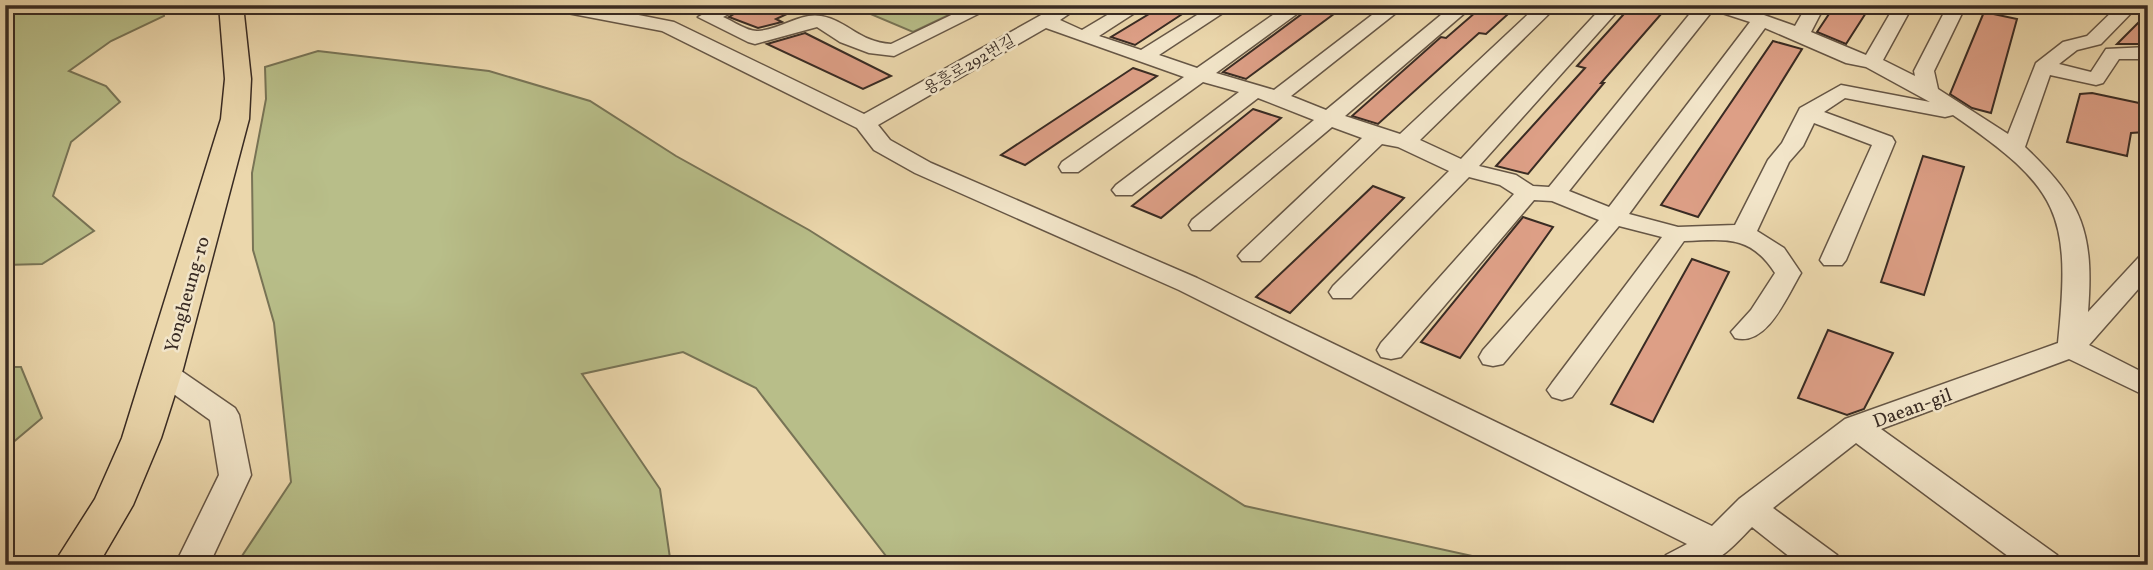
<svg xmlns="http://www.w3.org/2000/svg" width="2153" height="570" viewBox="0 0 2153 570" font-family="Vollkorn,'Noto Serif KR',serif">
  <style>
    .green { fill: #b8be89; stroke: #787456; stroke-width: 2 }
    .building { fill: #dd9f86; stroke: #392b23; stroke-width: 2 }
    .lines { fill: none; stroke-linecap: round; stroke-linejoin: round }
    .minor-casing { stroke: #665645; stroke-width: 3 }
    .major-casing { stroke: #392b23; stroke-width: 3 }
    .minor { fill: #f2e5c9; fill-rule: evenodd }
    .major { fill: #ebd7ac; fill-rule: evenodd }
    .labels { text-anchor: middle; stroke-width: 5; stroke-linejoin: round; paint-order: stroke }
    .far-street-label { font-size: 16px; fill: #392b23; stroke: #f2e5c9 }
    .street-label { font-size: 19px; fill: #392b23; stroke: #f2e5c9 }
  </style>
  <rect width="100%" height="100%" fill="#ebd7ac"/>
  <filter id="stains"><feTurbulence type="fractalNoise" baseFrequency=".00286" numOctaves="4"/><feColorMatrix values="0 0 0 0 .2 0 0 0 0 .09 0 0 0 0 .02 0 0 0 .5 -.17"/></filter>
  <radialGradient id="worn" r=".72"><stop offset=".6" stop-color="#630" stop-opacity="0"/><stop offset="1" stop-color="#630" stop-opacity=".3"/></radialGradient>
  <!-- green -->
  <g class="green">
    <polygon points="163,5 164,16 111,41 69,71 106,86 120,102 71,142 53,196 94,231 42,264 5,265 5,6"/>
    <polygon points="872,5 970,5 913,32 861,10"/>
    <polygon points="318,51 489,71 590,101 676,156 809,230 1245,506 1513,565 893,565 756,388 683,352 582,374 660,489 671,565 236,565 291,482 274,323 253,250 252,173 266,99 265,67"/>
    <polygon points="5,367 21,367 42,418 5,449"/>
  </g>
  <!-- building -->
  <g class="building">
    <polygon points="749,5 806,5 776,19 782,22 758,28 729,17"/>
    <polygon points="1164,5 1196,5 1135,45 1111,37"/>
    <polygon points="1314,5 1346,5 1246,79 1223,72"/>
    <polygon points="1484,5 1518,5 1486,34 1479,33 1378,124 1352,116 1441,37 1446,38"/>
    <polygon points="1632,5 1669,5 1601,83 1604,83 1528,174 1496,166 1585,68 1577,66"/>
    <polygon points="1835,5 1871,5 1846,44 1817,32"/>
    <polygon points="1984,12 2017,19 1991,113 1972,108 1950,94"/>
    <polygon points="2148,13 2148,44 2117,44"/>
    <polygon points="805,33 891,76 863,89 767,44"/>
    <polygon points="1773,41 1802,49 1698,217 1661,205"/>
    <polygon points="1133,68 1157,76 1025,165 1001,155"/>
    <polygon points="2092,93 2139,103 2148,109 2145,132 2131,133 2127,156 2067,142 2080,94"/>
    <polygon points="1253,109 1281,118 1161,218 1132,206"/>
    <polygon points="1923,156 1964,167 1924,295 1881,282"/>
    <polygon points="1373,186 1404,198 1290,313 1256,297"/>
    <polygon points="1523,217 1553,227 1460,358 1421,342"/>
    <polygon points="1692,259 1729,272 1653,422 1611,404"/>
    <polygon points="1828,330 1893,353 1864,409 1847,415 1798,398"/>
  </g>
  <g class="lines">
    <defs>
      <g id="minor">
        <path d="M548 5H588L674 22 864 114 1059 5H1082L1060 20 1082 30 1124 5H1147L1099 36 1141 50 1213 5H1235L1159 55 1197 68 1287 5H1309L1216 73 1274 90 1385 5H1406L1291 96 1326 110 1453 5H1474L1345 116 1400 134 1538 5H1558L1420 140 1461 159 1604 5H1623L1479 166 1516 175 1533 186 1549 187 1697 5H1736L1795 26 1807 5H1825L1811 32 1866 55 1895 5H1913L1883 60 1915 76 1914 71 1948 5H1966L1934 71 1938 89 2008 134 2036 63 2063 42 2087 36 2119 5H2139L2101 44 2077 50 2059 64 2091 72 2106 49 2148 47V59H2119L2103 83 2096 85 2050 75 2025 147C2083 202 2094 233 2088 312L2139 257 2148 254V278L2089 345 2148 375V397L2069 359 1881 429 2057 555 2062 565H2020L1856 443 1773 508 1837 555 1842 565H1800L1752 527C1715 566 1714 565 1661 565L1666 555 1687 544 1179 290 915 173 874 150 857 128 662 31 557 11ZM1713 10 1750 22 1609 207 1569 191ZM1046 28 1184 77 1062 162 1059 167 1062 172H1078L1203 82 1239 92 1116 185 1112 190 1116 195H1132L1258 98 1314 120 1192 220 1189 225 1192 230H1210L1332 127 1362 138 1242 251 1238 256 1242 261H1260L1382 144 1398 147 1449 171 1333 286 1329 292 1333 298H1351L1469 177 1500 185 1514 194 1381 343 1377 350 1381 357 1391 359 1401 357 1534 200 1552 201 1599 220 1483 350 1479 357 1483 364 1493 366 1503 364 1619 226 1662 237 1552 383 1547 390 1552 397 1562 400 1572 397 1684 241C1725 240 1750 234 1775 273L1751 310 1731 332 1735 338C1767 347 1787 296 1801 273L1784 248 1757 231 1789 162 1803 146 1814 123 1872 145 1820 260 1824 265H1842L1846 260 1895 142 1892 137 1824 112 1845 98 1945 117 1953 115C2061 189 2071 214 2058 343L1845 419 1739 499 1712 526 1197 278 931 163 890 140 878 125ZM1765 28 1846 63 1866 67 1930 102 1841 85 1800 108 1782 143 1768 160 1735 225 1678 227 1629 214Z"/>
        <path d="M720 5H746L723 17C733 21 748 32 758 31 779 30 801 12 821 16 848 21 859 42 891 44L972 5H996L894 56 869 53 840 42 817 27 755 44 748 42 698 17Z"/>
        <polygon points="164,363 174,366 235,408 239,415 251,475 209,565 175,565 219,475 210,420 154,380 150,373 154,366"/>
      </g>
      <polygon id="major" points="219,5 243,5 251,79 249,119 183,369 161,438 133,505 98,565 53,565 95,499 122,438 221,119 225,79"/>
    </defs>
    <!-- minor casing -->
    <use href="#minor" class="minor-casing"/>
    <!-- major casing -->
    <use href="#major" class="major-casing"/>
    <!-- minor -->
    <use href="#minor" class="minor"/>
    <!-- major -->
    <use href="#major" class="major"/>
  </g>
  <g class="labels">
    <!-- far-street labels -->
    <g class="far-street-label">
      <text transform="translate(969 64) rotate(-30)" y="6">용흥로292번길</text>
    </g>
    <!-- street labels -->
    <g class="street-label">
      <text transform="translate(186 294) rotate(-74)" y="7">Yongheung-ro</text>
      <text transform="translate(1912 407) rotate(-20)" y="7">Daean-gil</text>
    </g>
  </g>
  <!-- margin -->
  <rect width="2153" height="570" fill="none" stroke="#ebd7ac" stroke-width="28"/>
  <rect x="7" y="7" width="2139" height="556" fill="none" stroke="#392b23" stroke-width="3.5"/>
  <rect x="14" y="14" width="2125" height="542" fill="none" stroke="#392b23" stroke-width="2"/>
  <rect width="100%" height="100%" filter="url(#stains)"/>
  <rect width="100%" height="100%" fill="url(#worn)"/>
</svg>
